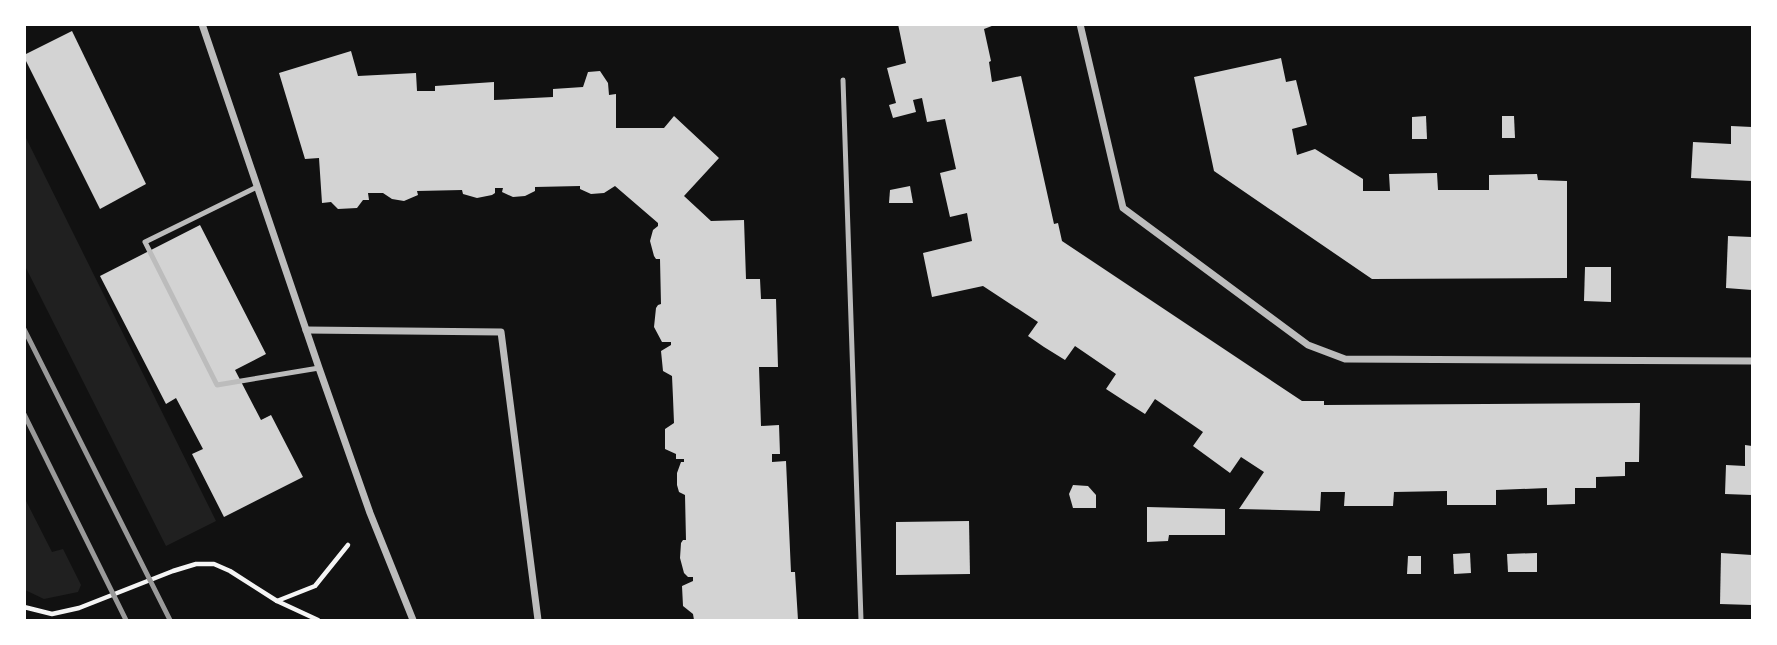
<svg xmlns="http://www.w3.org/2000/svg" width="1777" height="645" viewBox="0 0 1777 645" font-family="'Asap Condensed',sans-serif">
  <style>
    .green { fill: #202020 }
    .building { fill: #d3d3d3 }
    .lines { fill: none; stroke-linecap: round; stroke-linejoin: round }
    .path { stroke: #f5f5f5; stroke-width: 4.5 }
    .service { stroke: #bcbcbc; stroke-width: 5 }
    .minor { stroke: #bcbcbc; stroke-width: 7 }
    .rail { stroke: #9a9a9a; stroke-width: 5 }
  </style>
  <rect width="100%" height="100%" fill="#111"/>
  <!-- green -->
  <g class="green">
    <polygon points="24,134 216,521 166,546 25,266"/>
    <polygon points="24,497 52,552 63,549 81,585 78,592 44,599 25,590"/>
  </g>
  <!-- building -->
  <g class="building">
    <polygon points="898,24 997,24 984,29 991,61 989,62 992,82 1021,76 1054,224 1058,223 1062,241 1302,401 1324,401 1324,405 1640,403 1639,462 1625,462 1625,476 1596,477 1596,488 1575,488 1575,504 1547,505 1547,488 1496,490 1496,505 1447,505 1447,491 1394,492 1393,506 1344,506 1345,492 1321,492 1320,511 1239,509 1264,472 1241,457 1230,473 1193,446 1203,432 1155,399 1145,414 1126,402 1106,389 1116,374 1075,346 1065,360 1044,347 1028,336 1038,322 983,286 932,297 923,253 972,241 967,213 950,217 940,173 956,169 945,119 927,122 922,98 913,100 916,112 893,118 889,105 896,103 887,68 906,63"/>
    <polygon points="72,31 146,184 100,209 24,57 24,55"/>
    <polygon points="351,51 358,76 416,73 417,91 435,91 435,86 494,82 494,100 553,97 553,89 583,87 588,72 600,71 608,83 609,95 616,94 616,128 664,128 674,116 719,158 684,196 711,221 744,220 746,279 760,279 761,299 776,299 778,367 759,367 761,426 779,425 780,454 772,454 772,462 786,461 791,572 795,572 798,620 694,620 693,614 683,606 682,586 693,581 693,577 688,577 684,573 680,558 681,543 683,540 686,540 685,495 679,492 677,485 677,473 681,462 684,462 684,459 676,459 676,454 665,449 665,429 674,423 673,398 672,376 663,371 661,351 671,345 671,342 662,342 654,327 656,308 658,305 661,304 660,259 656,259 654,256 650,241 653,230 658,226 658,223 615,186 604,193 591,194 580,189 580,186 535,187 535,191 525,196 513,197 502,192 503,188 495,188 495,193 492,195 477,198 463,194 462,190 417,191 418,195 404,201 392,199 383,193 368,193 369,200 363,200 357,208 338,209 331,202 322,203 319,158 305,159 279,73"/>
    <polygon points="1281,58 1286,82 1296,80 1307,125 1292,129 1297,155 1315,149 1363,179 1363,191 1390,191 1389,174 1437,173 1438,190 1489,190 1489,175 1537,174 1538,180 1567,181 1567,278 1372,279 1214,171 1194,77"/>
    <polygon points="1426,116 1427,139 1412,139 1412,117"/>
    <polygon points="1502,116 1514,116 1515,138 1502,138"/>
    <polygon points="1731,126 1752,127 1752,181 1691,178 1693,142 1731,144"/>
    <polygon points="910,186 913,203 889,203 890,190"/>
    <polygon points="200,225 266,354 235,370 261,420 271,415 303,477 224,517 192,454 203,449 176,398 166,404 100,276"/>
    <polygon points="1728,236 1752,237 1752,290 1726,288"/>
    <polygon points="1585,267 1611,267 1611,302 1584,301"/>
    <polygon points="1745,445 1752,446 1752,495 1725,494 1726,465 1745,466"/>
    <polygon points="1073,485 1088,486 1096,495 1096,508 1073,508 1069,494"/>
    <polygon points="1147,507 1225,509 1225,535 1169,535 1168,541 1147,542"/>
    <polygon points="969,521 970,574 896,575 896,522"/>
    <polygon points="1470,553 1471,573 1454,574 1453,554"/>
    <polygon points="1537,553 1537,572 1508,572 1507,554"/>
    <polygon points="1721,553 1752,555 1752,605 1720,604"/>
    <polygon points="1408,556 1421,556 1421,574 1407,574"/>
  </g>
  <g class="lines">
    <!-- path -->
    <g class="path">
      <polyline points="277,601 315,586 348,545"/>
      <polyline points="24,607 52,614 79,608 173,571 196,564 214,564 230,571 277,601 318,620"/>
    </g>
    <!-- service -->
    <g class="service">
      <polyline points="843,80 861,620"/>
      <polyline points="257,187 145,242 217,385 319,368"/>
    </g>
    <!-- minor -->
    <g class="minor">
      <polyline points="202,24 319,368 370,513 413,620"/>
      <polyline points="1080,24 1123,208 1308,345 1345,359 1752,361"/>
      <polyline points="306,330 501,332 538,620"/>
    </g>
    <!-- rail -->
    <g class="rail">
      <polyline points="24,329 170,620"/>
      <polyline points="24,414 126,620"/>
    </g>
  </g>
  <!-- border -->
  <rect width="1777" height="645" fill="none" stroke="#ffffff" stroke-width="52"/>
</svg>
